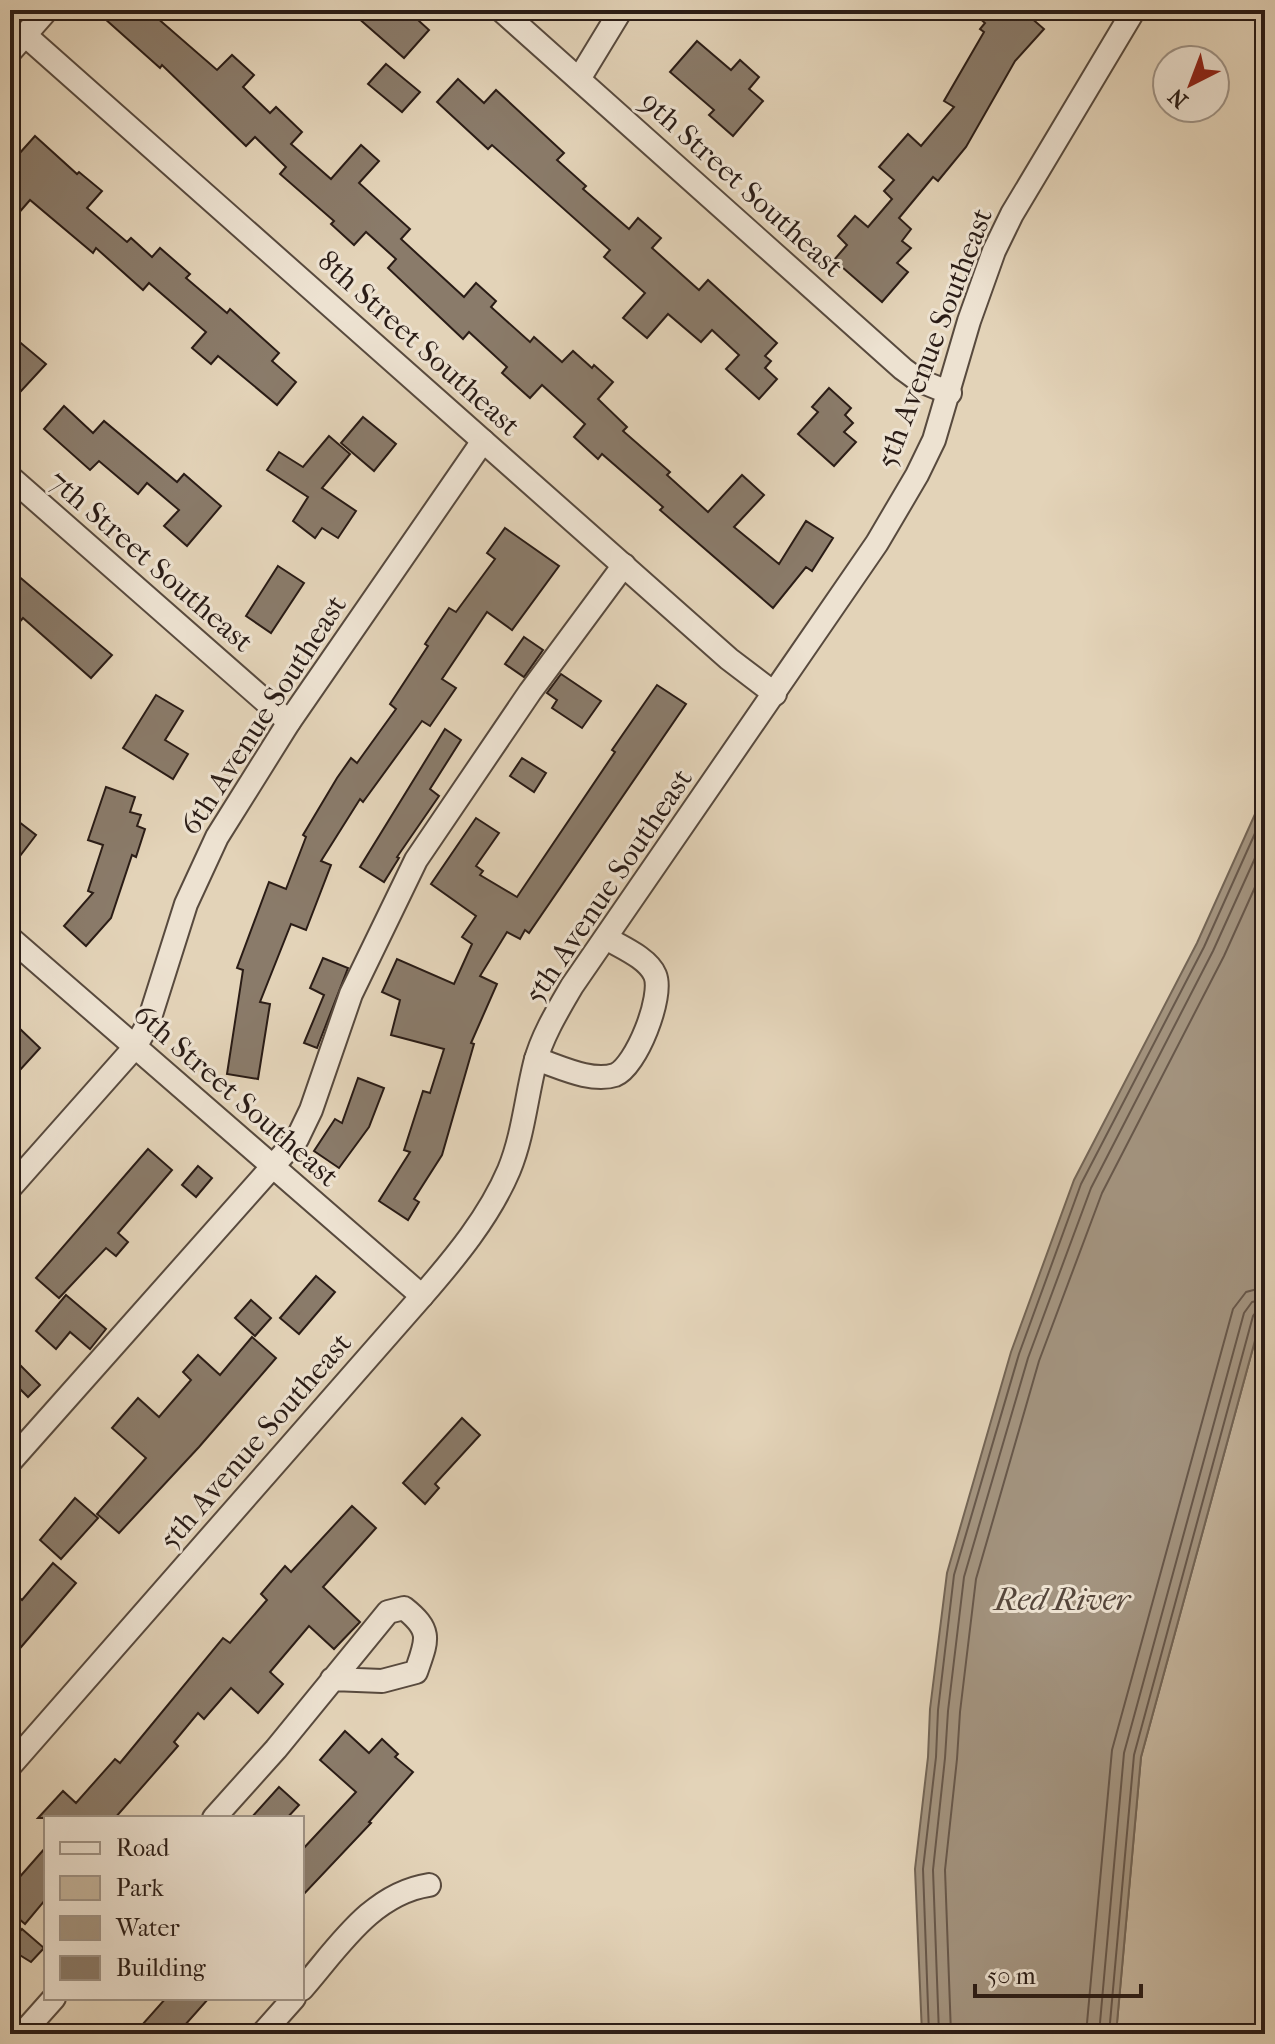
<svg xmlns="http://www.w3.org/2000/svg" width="1275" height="2044" viewBox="0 0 1275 2044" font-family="'IM FELL French Canon',serif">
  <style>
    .green { fill: #c4b49c; stroke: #776859; stroke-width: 2 }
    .water { fill: #a49581; stroke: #736556; stroke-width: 2 }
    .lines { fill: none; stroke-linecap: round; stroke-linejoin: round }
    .shore { stroke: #67584c; stroke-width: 2 }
    .building { fill: #8a7b6a; stroke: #2a1c16; stroke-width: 2 }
    .minor-casing { stroke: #584a3e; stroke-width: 26 }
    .minor { stroke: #ede2d1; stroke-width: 22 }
    .labels { text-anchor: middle; stroke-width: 6; stroke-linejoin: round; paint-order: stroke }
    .street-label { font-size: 30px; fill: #2a1c16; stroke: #ede2d1 }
    .water-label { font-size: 32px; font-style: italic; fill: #55463b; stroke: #ede2d1 }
  </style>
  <rect width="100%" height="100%" fill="#e3d3b8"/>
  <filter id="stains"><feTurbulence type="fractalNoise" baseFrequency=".0025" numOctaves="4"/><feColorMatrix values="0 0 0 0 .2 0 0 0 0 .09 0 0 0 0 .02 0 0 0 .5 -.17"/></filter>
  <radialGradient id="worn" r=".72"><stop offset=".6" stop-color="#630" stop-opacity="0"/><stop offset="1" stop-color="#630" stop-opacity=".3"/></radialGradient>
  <!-- green -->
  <polygon class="green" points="1265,1304 1265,2034 1116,2034 1141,1757"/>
  <!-- water -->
  <polygon class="water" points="1265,792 1265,1304 1141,1757 1116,2034 922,2034 915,1869 928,1757 930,1709 947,1573 1011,1352 1074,1180 1197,943"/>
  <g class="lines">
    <!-- shore -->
    <g class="shore">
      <polyline points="929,2034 923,1869 936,1757 938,1710 954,1575 1019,1354 1081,1184 1204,947 1265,811"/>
      <polyline points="939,2034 933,1870 945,1758 948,1711 964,1577 1028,1358 1091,1188 1213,951 1265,836"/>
      <polyline points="951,2034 945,1870 957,1759 960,1712 976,1579 1039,1361 1102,1193 1224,956 1265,865"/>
      <polyline points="1086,2034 1112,1750 1233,1309 1246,1292 1265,1287"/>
      <polyline points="1099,2034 1124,1753 1244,1313 1252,1302 1265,1299"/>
      <polyline points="1109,2034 1134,1755 1253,1316 1258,1310 1265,1309"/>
    </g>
  </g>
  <!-- building -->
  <g class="building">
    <polygon points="95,10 148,10 217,70 232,55 254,75 243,87 270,113 276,107 302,132 291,144 331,179 361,145 379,161 359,183 410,229 401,239 464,297 476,283 496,301 491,307 530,342 534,337 562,362 573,351 592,368 594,365 613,382 598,399 627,427 623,431 670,472 667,475 708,512 742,475 764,495 734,527 779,564 806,521 833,538 812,571 806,567 773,608 660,510 663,507 602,454 598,459 574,437 585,424 542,385 530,398 502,373 507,367 469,332 463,339 388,268 396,259 366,232 354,245 331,224 334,221 280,174 286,167 255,137 246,146 162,65 160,68"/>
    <polygon points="349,10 407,10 429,30 404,58"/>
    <polygon points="970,10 1022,10 1044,29 1015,61 966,147 938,181 933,177 899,218 911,229 902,241 911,248 897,263 908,272 882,302 834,260 847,245 838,236 855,216 868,227 892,199 884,191 894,180 879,167 908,134 921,146 954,107 944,101 984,32 980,29 985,23"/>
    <polygon points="697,41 731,70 740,60 759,77 749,89 763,101 733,136 709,115 714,110 670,72"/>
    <polygon points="386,64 420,92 402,112 368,84"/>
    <polygon points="458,79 484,103 496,90 564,153 557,160 586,186 583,189 629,229 638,218 661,238 652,248 699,290 708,280 777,343 765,356 771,361 765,368 777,379 759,399 726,369 739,355 712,330 701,342 668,314 647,338 623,318 645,293 604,257 610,250 492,145 488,149 437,102"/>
    <polygon points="35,136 77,174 79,172 102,191 87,208 127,242 131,238 152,257 160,248 190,274 186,278 227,313 230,309 279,353 272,361 296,382 277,405 218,356 211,364 192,348 206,332 149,283 143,290 96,248 93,253 30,200 10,223 10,164"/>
    <polygon points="10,334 46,364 10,403"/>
    <polygon points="829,388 851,408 845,415 853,423 844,432 856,442 834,466 798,434 818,412 812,407"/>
    <polygon points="64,406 93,433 104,421 177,482 184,474 221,506 187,546 164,526 179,510 147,483 138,494 99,461 90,470 44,429"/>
    <polygon points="363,417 396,444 374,471 341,443"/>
    <polygon points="329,436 350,454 322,488 356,511 338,538 322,528 315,538 293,521 308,497 267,470 279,452 303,467"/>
    <polygon points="505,528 559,566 512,630 487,612 442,679 456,688 430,726 422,721 363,802 360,799 321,861 331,865 306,930 291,924 260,1002 270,1004 258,1079 227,1074 243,970 237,968 269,882 286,889 306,837 303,835 337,778 351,758 357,763 396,709 390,704 428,646 425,644 449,608 456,612 495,559 487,553"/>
    <polygon points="278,566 304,583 271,633 246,616"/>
    <polygon points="10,569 112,655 91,678 23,618 10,633"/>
    <polygon points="524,637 543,650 524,677 505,664"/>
    <polygon points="561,674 601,701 582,728 552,708 557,700 547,693"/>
    <polygon points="657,685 686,704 529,933 525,930 520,939 507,932 480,976 497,984 471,1043 474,1044 442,1155 414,1199 419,1202 408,1220 379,1201 410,1152 404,1150 423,1091 430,1093 444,1049 391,1035 400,1000 382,992 397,959 454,984 472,944 462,937 476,916 431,884 476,818 499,833 476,866 483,871 480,875 517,897 615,752 612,750"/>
    <polygon points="156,695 183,711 165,740 188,754 173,779 123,748"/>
    <polygon points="445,729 461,740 430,789 439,796 397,857 399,858 384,882 360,867"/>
    <polygon points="522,758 546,773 534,792 510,776"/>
    <polygon points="106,787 135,797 130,812 141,815 137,826 145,829 136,857 132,855 111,918 86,946 64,926 93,893 88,891 103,845 88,840"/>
    <polygon points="10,815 36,835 10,869"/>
    <polygon points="323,958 348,968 317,1048 304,1043 324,995 310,988"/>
    <polygon points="18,1027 40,1048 10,1081 10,1042"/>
    <polygon points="358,1078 384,1088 369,1127 339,1168 314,1151 335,1119 342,1123"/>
    <polygon points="148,1149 172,1170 118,1233 128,1242 116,1256 106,1248 59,1298 36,1278"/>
    <polygon points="198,1166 212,1178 196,1197 182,1185"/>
    <polygon points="316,1276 335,1292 299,1334 280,1318"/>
    <polygon points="66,1295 106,1329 90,1349 70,1332 56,1349 36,1331"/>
    <polygon points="251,1300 271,1318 255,1336 235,1318"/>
    <polygon points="252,1337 276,1358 199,1447 119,1533 97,1514 146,1458 112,1428 138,1398 159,1417 191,1380 183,1372 198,1355 220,1375"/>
    <polygon points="10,1355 40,1385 28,1397 10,1379"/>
    <polygon points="462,1418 480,1435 435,1484 439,1488 425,1504 403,1483"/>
    <polygon points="75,1498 98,1518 61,1559 40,1540"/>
    <polygon points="352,1506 376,1528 323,1587 360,1622 334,1649 309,1626 270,1672 283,1684 258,1713 231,1688 204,1719 198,1713 174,1742 178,1746 115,1818 38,1818 63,1791 76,1803 115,1759 120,1763 223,1638 230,1643 267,1600 261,1594 285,1566 291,1572"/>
    <polygon points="53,1563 76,1583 10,1660 10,1589 22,1600"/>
    <polygon points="345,1731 369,1753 382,1739 398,1754 395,1757 413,1772 369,1822 371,1823 302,1896 302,1850 356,1792 320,1760"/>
    <polygon points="279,1787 299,1805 287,1818 251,1818"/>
    <polygon points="46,1847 46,1899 25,1924 10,1911 10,1888"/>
    <polygon points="22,1929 44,1948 31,1962 10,1949 10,1942"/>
    <polygon points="166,1998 209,1998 177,2034 134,2034"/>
  </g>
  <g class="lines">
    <defs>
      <g id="minor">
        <polyline points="501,10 903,369 918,380 950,393"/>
        <polyline points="25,35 729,659 775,694"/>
        <polyline points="10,52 47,10"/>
        <polyline points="579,79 621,10"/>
        <polyline points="10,477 289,722"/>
        <polyline points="10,938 422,1296"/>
        <path d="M536 1059C558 1066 591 1083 615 1075 636 1067 664 996 655 975 648 958 621 947 606 938"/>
        <polyline points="10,1188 135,1047 148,1024 186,904 217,837 289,722 483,441"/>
        <polyline points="10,1462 297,1139 311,1110 351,994 416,860 530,692 624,565"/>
        <path d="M10 1766 422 1296C455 1258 489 1217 509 1170 523 1136 526 1099 535 1063 542 1036 558 1010 572 986L877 543 917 475 934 440 969 321 994 251 1012 214 1134 10"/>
        <path d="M214 1818 276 1749 388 1612 404 1608C433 1631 427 1640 416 1672L382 1681 332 1679"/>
        <path d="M302 1989C338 1948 371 1894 429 1885"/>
        <polyline points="22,2034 54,1998"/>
        <polyline points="262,2034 294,1998"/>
      </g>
    </defs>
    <!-- minor casing -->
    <use href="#minor" class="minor-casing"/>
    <!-- minor -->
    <use href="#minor" class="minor"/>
  </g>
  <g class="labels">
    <!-- street labels -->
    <g class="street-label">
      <text transform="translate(742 184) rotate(42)" y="10">9th Street Southeast</text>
      <text transform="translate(934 338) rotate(-69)" y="10">5th Avenue Southeast</text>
      <text transform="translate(419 343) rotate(42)" y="10">8th Street Southeast</text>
      <text transform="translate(151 561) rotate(41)" y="10">7th Street Southeast</text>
      <text transform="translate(263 715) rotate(-57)" y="10">6th Avenue Southeast</text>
      <text transform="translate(608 886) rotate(-56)" y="10">5th Avenue Southeast</text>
      <text transform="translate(236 1095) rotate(41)" y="10">6th Street Southeast</text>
      <text transform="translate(255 1441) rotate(-49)" y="10">5th Avenue Southeast</text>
    </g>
    <!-- water labels -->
    <g class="water-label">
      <text x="1062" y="1610">Red River</text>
    </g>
  </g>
  <!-- margin -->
  <rect width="1275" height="2044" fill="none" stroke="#e3d3b8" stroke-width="40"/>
  <rect x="12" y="12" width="1251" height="2020" fill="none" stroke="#2a1c16" stroke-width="4"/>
  <rect x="20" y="20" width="1235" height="2004" fill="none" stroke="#2a1c16" stroke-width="2"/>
  <!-- legend -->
  <rect x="44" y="1816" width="260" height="184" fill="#ede2d1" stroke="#9f9386" stroke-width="2"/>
  <rect x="60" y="1842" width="40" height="12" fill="#ede2d1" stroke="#9f9386" stroke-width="2"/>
  <text x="116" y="1856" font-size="24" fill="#2a1c16">Road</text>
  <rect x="60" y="1876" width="40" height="24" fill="#c4b49c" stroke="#9f9386" stroke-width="2"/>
  <text x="116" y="1896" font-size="24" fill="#2a1c16">Park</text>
  <rect x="60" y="1916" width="40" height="24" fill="#a49581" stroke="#9f9386" stroke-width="2"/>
  <text x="116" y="1936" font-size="24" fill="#2a1c16">Water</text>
  <rect x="60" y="1956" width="40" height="24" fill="#8a7b6a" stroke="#9f9386" stroke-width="2"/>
  <text x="116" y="1976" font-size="24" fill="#2a1c16">Building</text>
  <!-- north arrow -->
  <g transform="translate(1191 84) rotate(222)"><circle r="38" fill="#ede2d1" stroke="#9f9386" stroke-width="2"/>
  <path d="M0-6L14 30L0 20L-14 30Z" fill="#8f2418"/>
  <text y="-12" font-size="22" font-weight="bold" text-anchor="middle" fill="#2a1c16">N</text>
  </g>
  <!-- scale -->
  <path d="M975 1984v12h166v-12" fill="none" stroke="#2a1c16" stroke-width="4"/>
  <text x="987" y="1984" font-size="24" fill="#2a1c16" stroke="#ede2d1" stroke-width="6" paint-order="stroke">50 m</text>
  <rect width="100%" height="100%" filter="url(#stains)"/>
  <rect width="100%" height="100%" fill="url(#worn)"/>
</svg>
